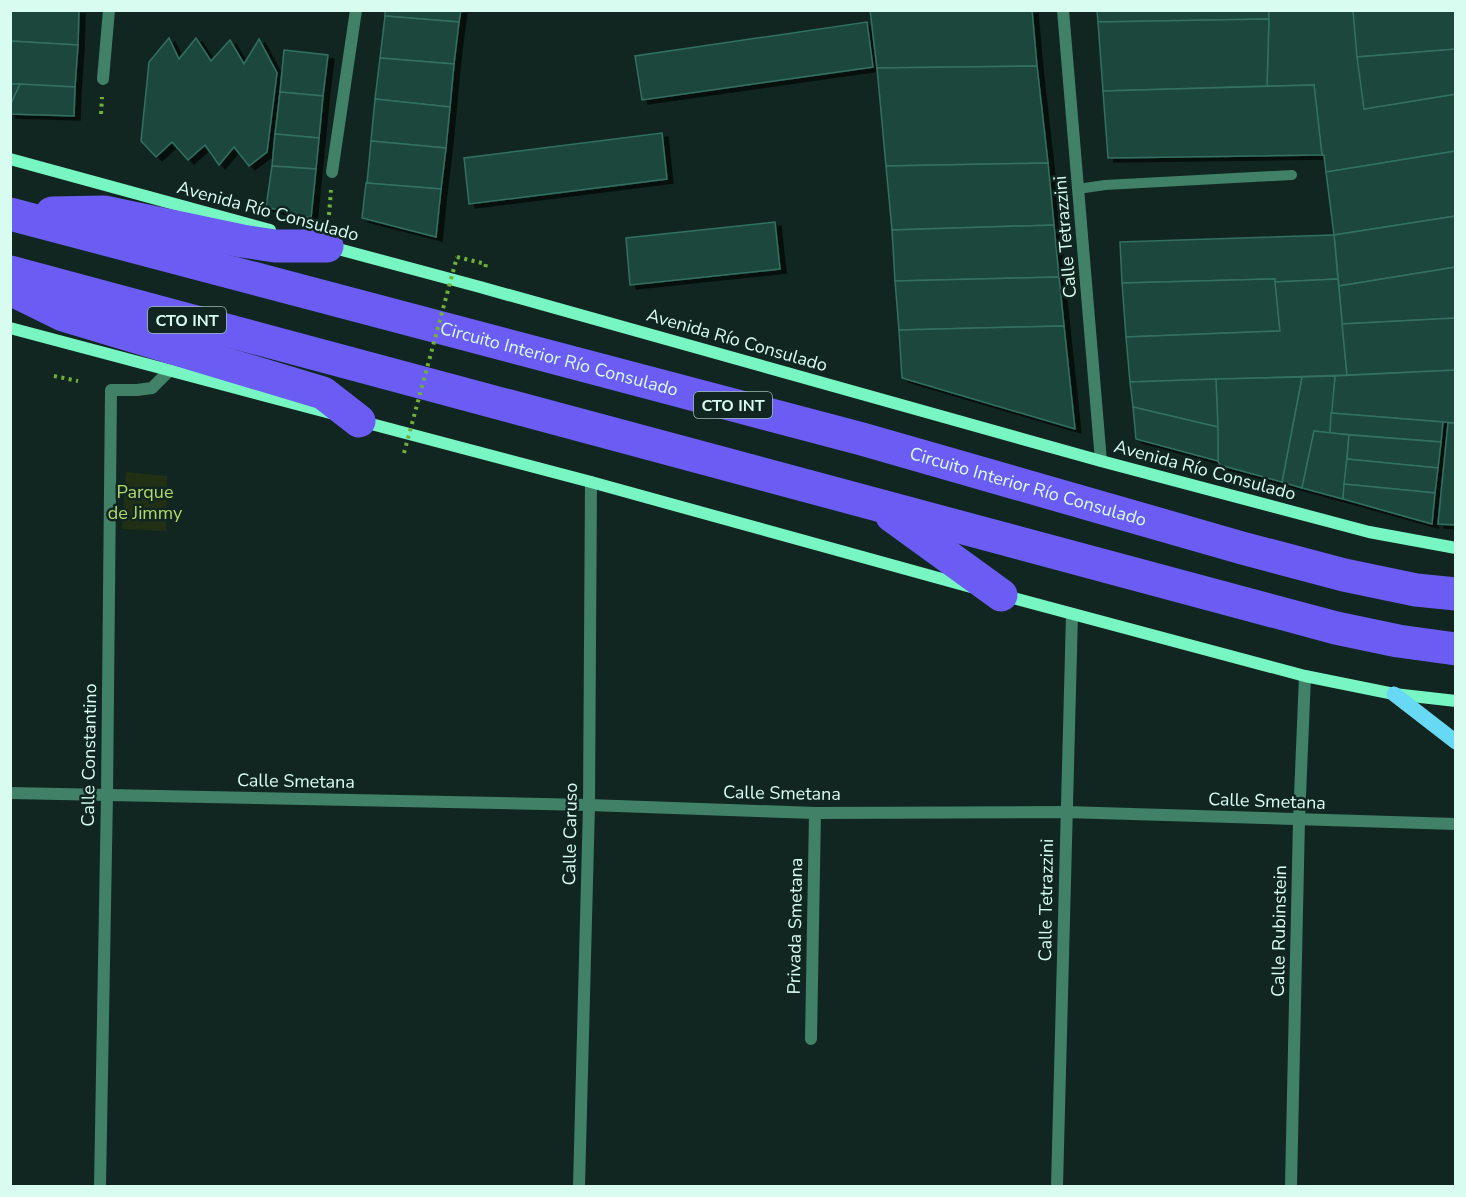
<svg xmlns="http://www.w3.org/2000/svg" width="1466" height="1197" viewBox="0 0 1466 1197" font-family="'Nunito Sans',sans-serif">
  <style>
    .green { fill: #213015 }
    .building { fill: #1f463d; stroke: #327062; stroke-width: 1.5; filter: url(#shadow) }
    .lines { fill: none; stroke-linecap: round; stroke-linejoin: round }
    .path { stroke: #73b039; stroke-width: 4; stroke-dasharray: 3 4.5; stroke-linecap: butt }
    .service { stroke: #408168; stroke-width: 10 }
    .minor { stroke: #408168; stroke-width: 12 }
    .secondary { stroke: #77f5c2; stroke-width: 12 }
    .primary { stroke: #68d9f4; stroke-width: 15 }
    .motorway { stroke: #6b5df3; stroke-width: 33 }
    .path-bridge { stroke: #73b039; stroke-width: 4; stroke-dasharray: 3 4.5; stroke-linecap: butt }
    .labels { text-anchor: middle; stroke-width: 5; stroke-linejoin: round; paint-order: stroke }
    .shield { fill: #112621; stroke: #9dbcb3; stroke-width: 1.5 }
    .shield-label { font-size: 16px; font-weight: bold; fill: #d9fcf1 }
    .street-label { font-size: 18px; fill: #d9fcf1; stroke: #112621 }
    .park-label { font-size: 18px; fill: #b4d869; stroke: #112621 }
  </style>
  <defs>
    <filter id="shadow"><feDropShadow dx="6" dy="4" stdDeviation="0" flood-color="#0009"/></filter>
  </defs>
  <rect width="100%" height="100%" fill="#112621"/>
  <!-- green -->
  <polygon class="green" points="126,472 167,476 166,531 122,529"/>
  <!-- building -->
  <g class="building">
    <polygon points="10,10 79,10 78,45 10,41"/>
    <polygon points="385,10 461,10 459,22 385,16"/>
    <polygon points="870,10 1032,10 1037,66 877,68"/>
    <polygon points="1097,10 1269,10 1269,19 1098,22"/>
    <polygon points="1269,10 1353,10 1364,109 1456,94 1456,151 1326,172 1324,155 1322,155 1314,85 1267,86"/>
    <polygon points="1353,10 1456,10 1456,49 1357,57"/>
    <polygon points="385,16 459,22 454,64 380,58"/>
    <polygon points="1269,19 1267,86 1103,91 1098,22"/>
    <polygon points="867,22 873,67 642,100 635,56"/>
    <polygon points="169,38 179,59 196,38 211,61 230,40 244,64 259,39 277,73 267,152 249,166 234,147 219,165 205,145 188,160 172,142 156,157 141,141 149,62"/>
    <polygon points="10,41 78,45 75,87 10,84"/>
    <polygon points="1456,49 1456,94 1364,109 1357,57"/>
    <polygon points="284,50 328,55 323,96 280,92"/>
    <polygon points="380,58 454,64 450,107 375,99"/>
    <polygon points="1037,66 1048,163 886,166 877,68"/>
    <polygon points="10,84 20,84 10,106"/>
    <polygon points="20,84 75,87 74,116 10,114 10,106"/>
    <polygon points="1314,85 1322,155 1108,158 1103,91"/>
    <polygon points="280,92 323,96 319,138 275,134"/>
    <polygon points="375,99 450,107 446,148 371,141"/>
    <polygon points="662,133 667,179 469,204 464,158"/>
    <polygon points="275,134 319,138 316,169 272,166"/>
    <polygon points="371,141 446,148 441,189 367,183"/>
    <polygon points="1456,151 1456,216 1334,235 1326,172"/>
    <polygon points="1048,163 1054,225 892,230 886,166"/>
    <polygon points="272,166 316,169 311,218 266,207"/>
    <polygon points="366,183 441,189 436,237 362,218"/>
    <polygon points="1456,216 1456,267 1339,286 1334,235"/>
    <polygon points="775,222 780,269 630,285 626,238"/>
    <polygon points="1054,225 1059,277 895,281 892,230"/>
    <polygon points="1334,235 1338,279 1275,282 1275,279 1122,283 1120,242"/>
    <polygon points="1456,267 1456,318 1342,324 1339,286"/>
    <polygon points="1059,277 1064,326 899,330 895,281"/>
    <polygon points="1275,279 1280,331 1126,337 1122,283"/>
    <polygon points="1338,279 1347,375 1130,382 1126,337 1280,331 1275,282"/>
    <polygon points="1456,318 1456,370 1347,375 1342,324"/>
    <polygon points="1064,326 1075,429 902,378 899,330"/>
    <polygon points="1456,370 1456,423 1331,413 1335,376"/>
    <polygon points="1335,376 1330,433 1314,431 1302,488 1282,482 1302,377"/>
    <polygon points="1302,377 1282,482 1220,465 1218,461 1216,379"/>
    <polygon points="1216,379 1218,427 1133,407 1130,382"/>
    <polygon points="1133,407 1218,427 1218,461 1136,439"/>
    <polygon points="1331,413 1443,422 1441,442 1330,433"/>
    <polygon points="1448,423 1456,423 1456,525 1438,524"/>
    <polygon points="1314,431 1349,435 1343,499 1302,488"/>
    <polygon points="1349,435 1441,442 1438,468 1347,459"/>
    <polygon points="1347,459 1438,468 1435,493 1344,484"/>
    <polygon points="1344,484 1435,493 1432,524 1343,499"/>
  </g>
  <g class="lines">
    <!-- path -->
    <g class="path">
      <polyline points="101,114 102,97"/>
      <polyline points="329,215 331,190"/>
      <polyline points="457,257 486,264 485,269"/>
      <polyline points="54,376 78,381"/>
    </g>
    <!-- service -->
    <polyline class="service" points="1078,189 1105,185 1292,175"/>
    <!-- minor -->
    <g class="minor">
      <polyline points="1063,10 1101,461"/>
      <polyline points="103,79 109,10"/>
      <polyline points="332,172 356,10"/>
      <polyline points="10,793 589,805 815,813 1066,812 1456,824"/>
      <polyline points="811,1039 815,813"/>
      <polyline points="100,1186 107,795 111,390 137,390 152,388 168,372 166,370"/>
      <polyline points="579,1186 589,805 591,482"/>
      <polyline points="1057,1186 1072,614"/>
      <polyline points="1291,1186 1299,820 1305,676"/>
    </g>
    <!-- secondary -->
    <g class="secondary">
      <polyline points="10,159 270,230"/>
      <polyline points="327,246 480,287 1101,461 1369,532 1456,548"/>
      <polyline points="10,328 334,414"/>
      <polyline points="360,421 591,482 971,587"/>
      <polyline points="1002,595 1305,676 1394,694 1456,701"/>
    </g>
    <!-- primary -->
    <polyline class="primary" points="1394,694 1456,742"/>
    <!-- motorway -->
    <g class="motorway">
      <polyline points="52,213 104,212 242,241 275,246 327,246"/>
      <path id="s1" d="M10 214 862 439 1242 548 1344 575 1416 590 1456 594"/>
      <polyline points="10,272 1336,628 1398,641 1456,649"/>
      <polyline points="10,289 63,315 323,393 359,421"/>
      <polyline points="892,516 1001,595"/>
    </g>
    <!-- path-bridge -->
    <polyline class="path-bridge" points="404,453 457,257"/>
  </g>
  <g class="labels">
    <!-- shield labels -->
    <g class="shield">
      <rect x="148" y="307" width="78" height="26" rx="4.5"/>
      <rect x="694" y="392" width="78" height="26" rx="4.5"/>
    </g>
    <g class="shield-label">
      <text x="187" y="326">CTO INT</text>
      <text x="733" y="411">CTO INT</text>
    </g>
    <!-- street labels -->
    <g class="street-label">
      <text transform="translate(268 211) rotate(15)" y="6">Avenida Río Consulado</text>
      <text transform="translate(1065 237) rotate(-95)" y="6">Calle Tetrazzini</text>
      <text transform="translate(737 340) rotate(16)" y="6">Avenida Río Consulado</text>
      <text dy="6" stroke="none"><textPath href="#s1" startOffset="568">Circuito Interior Río Consulado</textPath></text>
      <text transform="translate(1205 470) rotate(15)" y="6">Avenida Río Consulado</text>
      <text dy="6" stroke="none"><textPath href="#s1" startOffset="1054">Circuito Interior Río Consulado</textPath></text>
      <text transform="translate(89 755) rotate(-89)" y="6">Calle Constantino</text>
      <text transform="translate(296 781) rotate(1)" y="6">Calle Smetana</text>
      <text transform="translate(782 793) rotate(1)" y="6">Calle Smetana</text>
      <text transform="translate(1267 801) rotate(2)" y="6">Calle Smetana</text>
      <text transform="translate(570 834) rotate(-89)" y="6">Calle Caruso</text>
      <text transform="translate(1046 900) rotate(-89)" y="6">Calle Tetrazzini</text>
      <text transform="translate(795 926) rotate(-89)" y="6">Privada Smetana</text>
      <text transform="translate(1279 931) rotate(-89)" y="6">Calle Rubinstein</text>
    </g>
    <!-- park labels -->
    <g class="park-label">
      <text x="145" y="498">Parque<tspan x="145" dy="21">de Jimmy</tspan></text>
    </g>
  </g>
  <!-- border -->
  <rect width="1466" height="1197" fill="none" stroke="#d9fcf1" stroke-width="24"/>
</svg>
